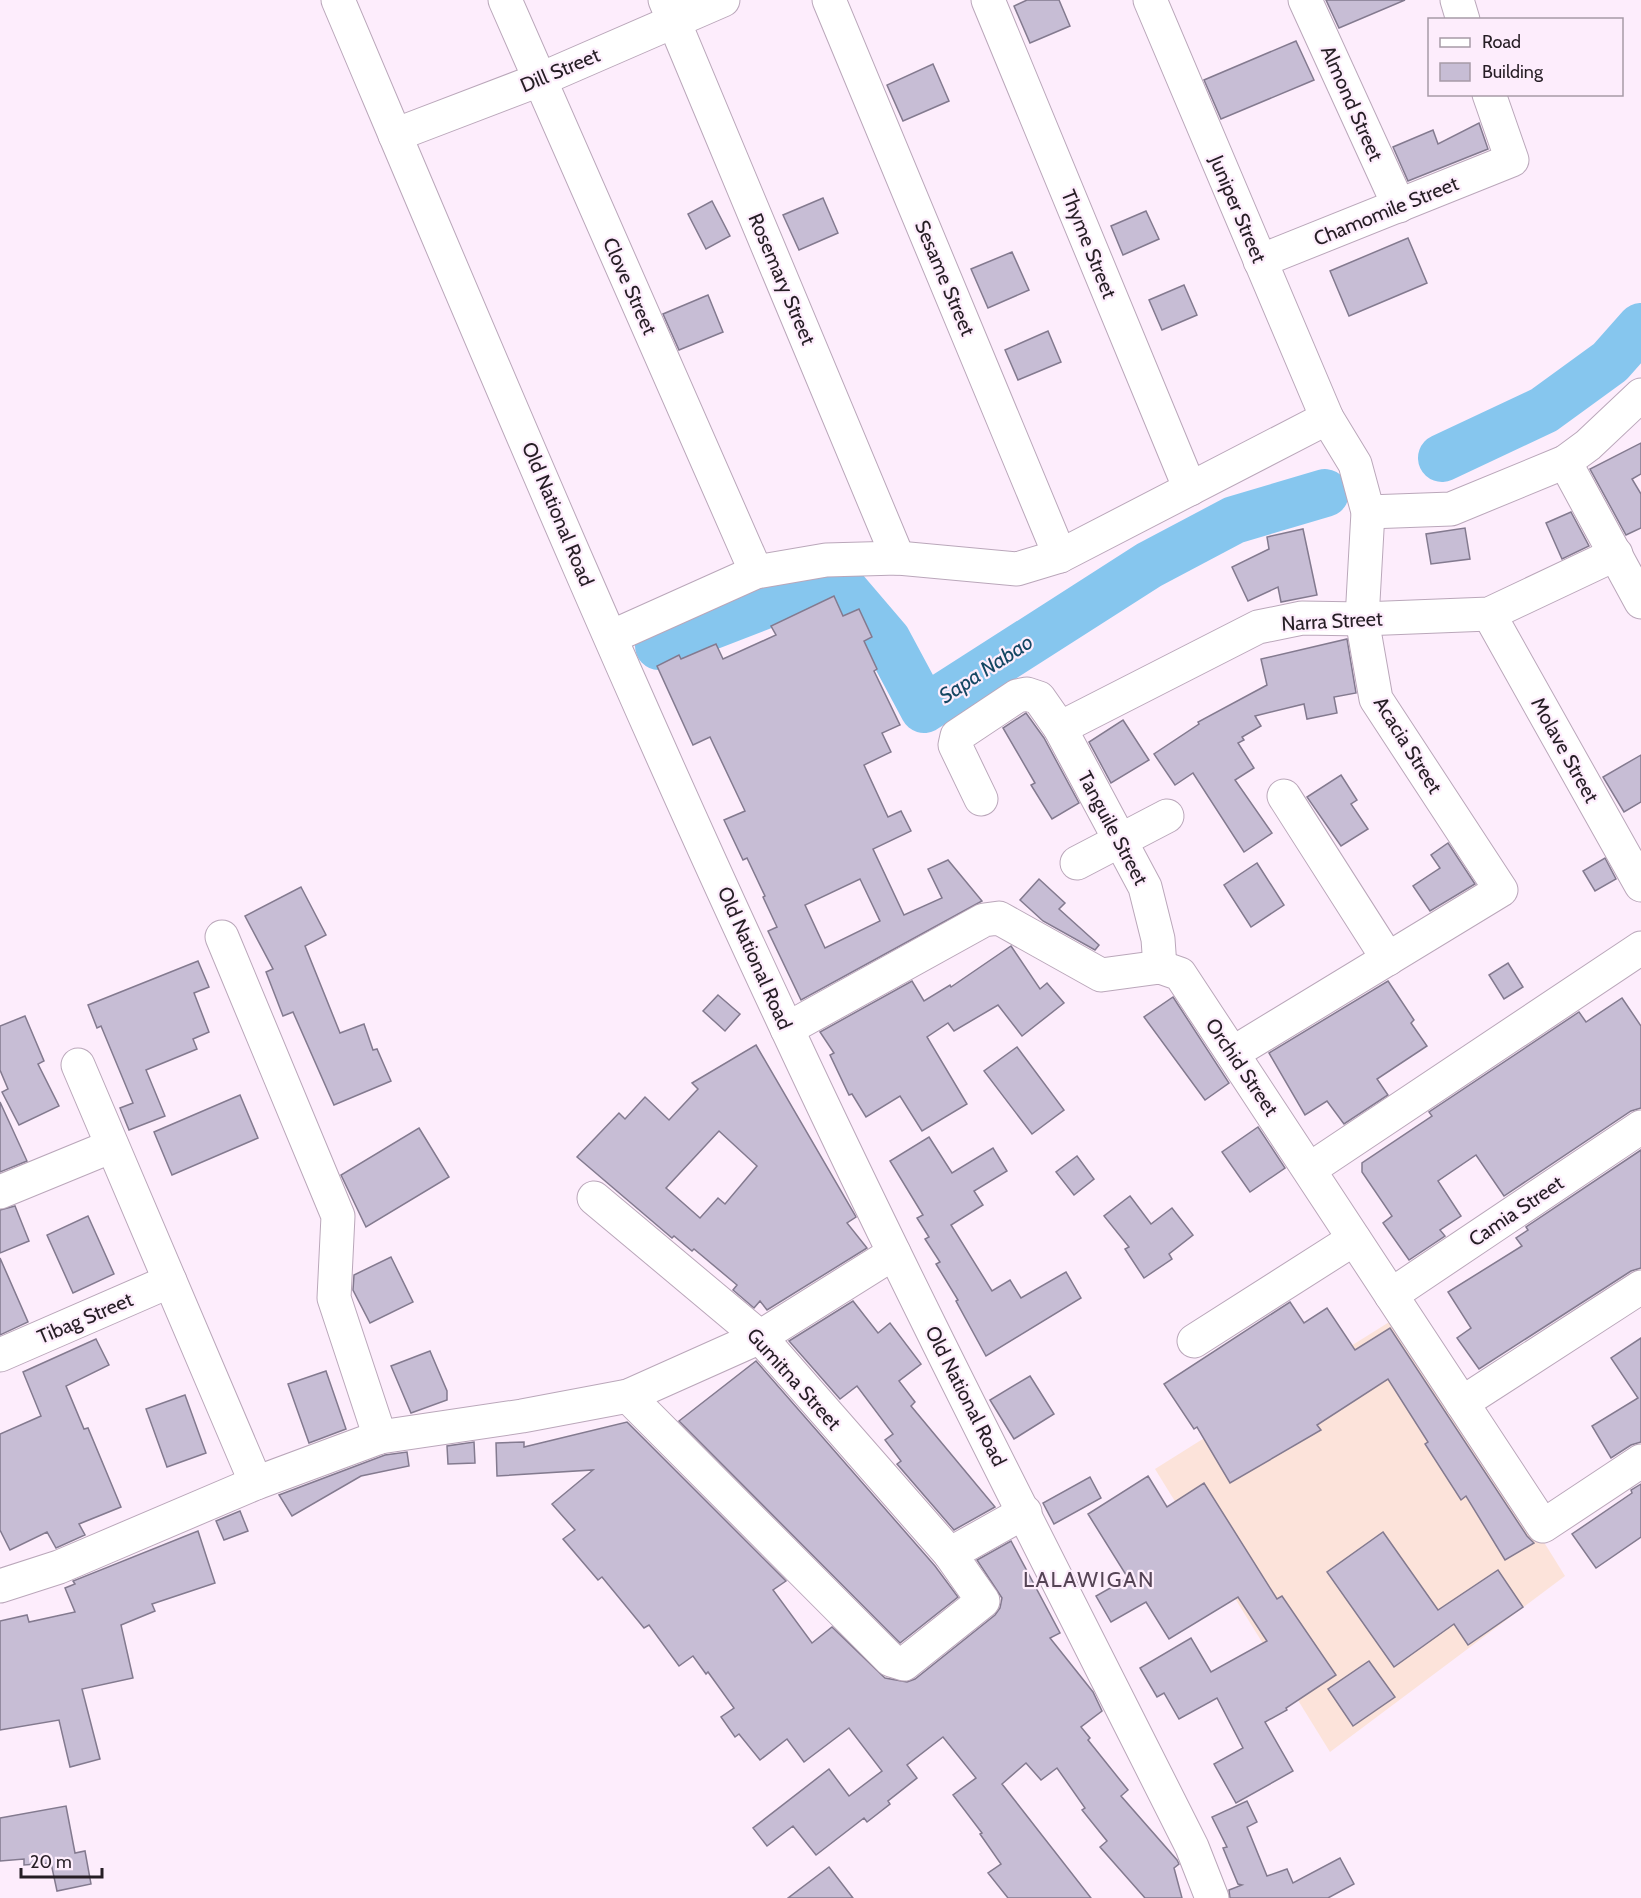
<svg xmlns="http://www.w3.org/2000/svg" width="1641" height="1898" viewBox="0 0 1641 1898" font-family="Cabin,sans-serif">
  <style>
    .education { fill: #fce3da }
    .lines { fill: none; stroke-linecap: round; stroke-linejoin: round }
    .river { stroke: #86c6ee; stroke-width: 48 }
    .building { fill: #c7bdd5; stroke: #837a8f; stroke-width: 1.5; fill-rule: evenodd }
    .minor-casing { stroke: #baa7ba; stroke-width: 35 }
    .tertiary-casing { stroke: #baa7ba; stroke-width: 35 }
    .secondary-casing { stroke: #baa7ba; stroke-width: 35 }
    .minor { stroke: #fff; stroke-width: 33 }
    .tertiary { stroke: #fff; stroke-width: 33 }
    .secondary { stroke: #fff; stroke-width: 33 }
    .labels { text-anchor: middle; stroke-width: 4.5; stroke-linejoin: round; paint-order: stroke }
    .street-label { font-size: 20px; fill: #261e25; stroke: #fdedfc }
    .water-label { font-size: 21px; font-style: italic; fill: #144763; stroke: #fdedfc }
    .quarter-label { font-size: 22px; letter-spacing: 1.5px; fill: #564556; stroke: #fdedfc }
  </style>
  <rect width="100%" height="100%" fill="#fdedfc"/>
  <!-- education -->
  <polygon class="education" points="1402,1314 1565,1576 1330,1752 1155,1469"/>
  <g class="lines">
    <!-- river -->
    <g class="river">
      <polyline points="1442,458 1544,410 1610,362 1641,327"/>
      <polyline points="659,646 834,578 887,640 924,709 1149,565 1234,520 1325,493"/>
    </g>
  </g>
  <!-- building -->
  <g class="building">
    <polygon points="1027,0 1059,0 1070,26 1030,43 1014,6"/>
    <polygon points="1326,0 1405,0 1339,28"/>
    <polygon points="1296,41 1314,80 1221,119 1204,80"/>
    <polygon points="933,64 949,101 903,121 887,85"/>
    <polygon points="1479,123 1488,149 1408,181 1393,147 1433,130 1438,144"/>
    <polygon points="823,198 838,233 799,250 783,215"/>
    <polygon points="712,201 730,236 706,249 688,214"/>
    <polygon points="1146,211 1159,239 1123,255 1111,226"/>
    <polygon points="1408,238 1427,283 1349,316 1330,271"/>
    <polygon points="1012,252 1029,290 988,308 971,269"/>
    <polygon points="1184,285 1197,315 1162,330 1149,300"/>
    <polygon points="708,295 723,332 679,350 663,314"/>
    <polygon points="1048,331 1061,362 1018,380 1005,350"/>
    <polygon points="1641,443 1641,474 1632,479 1641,494 1641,528 1626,535 1590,469"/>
    <polygon points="1571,512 1589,546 1562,559 1546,523"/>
    <polygon points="1465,528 1470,559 1431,564 1426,534"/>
    <polygon points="1303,529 1317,595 1281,602 1278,587 1248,601 1232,567 1269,549 1267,537"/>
    <path d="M834 596 843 616 859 609 872 637 864 641 877 669 874 671 900 725 882 733 891 752 864 765 888 817 901 811 911 831 873 849 904 915 942 898 928 869 948 860 982 901 801 1000 768 931 777 927 763 897 765 896 747 858 743 860 724 820 745 811 710 737 693 745 657 666 679 655 681 659 716 644 723 659 776 635 771 626ZM860 879 880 921 825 948 805 905Z"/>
    <polygon points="1347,639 1356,693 1334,697 1337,713 1307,719 1304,704 1255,716 1261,726 1242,737 1244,740 1238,743 1254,768 1235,780 1272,833 1244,852 1193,773 1175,785 1154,754 1199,724 1198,722 1267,685 1261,659"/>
    <polygon points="1026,713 1044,738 1079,803 1052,819 1031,785 1035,783 1003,728"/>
    <polygon points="1123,720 1149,760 1111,783 1089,742"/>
    <polygon points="1641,755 1641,802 1624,812 1603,777"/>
    <polygon points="1341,775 1357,800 1351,804 1368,829 1341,846 1307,797"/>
    <polygon points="1448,843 1475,884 1430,911 1413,886 1440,868 1431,855"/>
    <polygon points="1605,858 1616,879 1595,891 1583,871"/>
    <polygon points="1257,863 1284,905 1251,927 1224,885"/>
    <polygon points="1039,879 1065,903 1059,909 1099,945 1095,950 1043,921 1020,900"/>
    <polygon points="301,887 326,935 305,946 340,1033 364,1024 373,1050 377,1049 391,1081 334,1105 293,1012 283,1016 266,972 273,969 245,916"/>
    <polygon points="1011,946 1040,989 1047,983 1064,1003 1022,1036 998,1005 954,1031 948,1023 927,1037 967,1104 922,1131 900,1096 866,1117 852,1094 849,1095 830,1055 834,1053 820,1032 912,981 924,1001 950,985 951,987"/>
    <polygon points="198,961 209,987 194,993 209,1032 193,1039 197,1049 146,1070 165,1116 129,1130 120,1108 133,1103 101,1026 97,1028 88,1005"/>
    <polygon points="1508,963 1523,987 1504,999 1489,975"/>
    <polygon points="1388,981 1414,1020 1411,1023 1427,1046 1377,1079 1388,1095 1344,1124 1327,1101 1305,1115 1269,1053"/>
    <polygon points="718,995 740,1014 725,1031 703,1011"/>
    <polygon points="1173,997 1229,1083 1205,1100 1144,1017"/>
    <polygon points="1622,998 1641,1026 1641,1108 1631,1111 1504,1196 1476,1155 1438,1181 1461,1216 1440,1230 1445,1236 1409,1260 1383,1223 1392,1216 1362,1172 1362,1163 1432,1116 1429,1112 1579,1012 1586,1022"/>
    <polygon points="25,1016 44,1061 38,1064 59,1106 19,1125 2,1092 8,1089 0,1070 0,1026"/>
    <path d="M756 1045 855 1215 856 1217 847 1223 867 1248 767 1310 760 1301 754 1308 733 1290 737 1285 694 1249 692 1251 674 1236 672 1238 577 1157 619 1113 625 1119 645 1097 669 1120 698 1089 692 1083ZM719 1131 757 1166 725 1204 718 1198 700 1218 666 1188Z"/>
    <polygon points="1017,1047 1064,1110 1032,1134 984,1071"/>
    <polygon points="240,1095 258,1138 172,1175 154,1132"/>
    <polygon points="0,1102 27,1161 0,1172"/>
    <polygon points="1258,1127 1285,1168 1250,1192 1222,1152"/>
    <polygon points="419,1128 449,1177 366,1227 341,1175"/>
    <polygon points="929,1137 952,1173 993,1148 1007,1171 974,1191 983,1205 951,1225 992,1291 1010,1280 1021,1298 1066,1272 1081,1298 986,1356 956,1301 958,1300 936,1264 940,1262 925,1239 929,1237 917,1218 923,1215 890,1161"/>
    <polygon points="1641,1150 1641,1268 1631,1271 1479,1369 1457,1338 1471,1328 1448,1292 1522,1246 1516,1238 1528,1230 1526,1227"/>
    <polygon points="1077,1156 1094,1179 1074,1195 1056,1172"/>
    <polygon points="1130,1196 1151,1224 1172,1208 1193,1235 1169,1254 1172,1259 1144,1278 1125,1249 1129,1247 1104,1216"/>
    <polygon points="15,1206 29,1241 0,1253 0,1210"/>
    <polygon points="88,1216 114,1274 73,1293 47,1235"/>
    <polygon points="391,1257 413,1302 370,1323 353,1290 354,1275"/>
    <polygon points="0,1258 28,1322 0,1335"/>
    <polygon points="853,1301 878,1333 890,1323 921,1364 899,1381 915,1402 911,1406 995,1507 954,1530 897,1464 901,1461 885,1440 893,1434 857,1386 840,1399 789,1341"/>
    <polygon points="1290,1302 1304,1323 1327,1308 1355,1350 1390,1328 1527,1536 1534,1543 1505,1560 1466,1496 1461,1500 1425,1444 1428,1442 1388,1379 1317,1425 1321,1430 1230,1483 1197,1427 1194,1429 1164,1384"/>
    <polygon points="1641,1338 1641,1442 1631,1445 1611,1458 1592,1426 1638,1398 1611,1358"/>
    <polygon points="96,1339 109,1365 66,1386 84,1429 88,1428 121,1507 79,1524 85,1535 56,1548 47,1532 10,1550 0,1530 0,1434 41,1416 23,1372"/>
    <polygon points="430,1351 447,1391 447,1400 411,1413 391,1366"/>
    <polygon points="756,1361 935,1566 958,1597 900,1643 679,1421"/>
    <polygon points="326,1371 346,1429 309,1443 288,1384"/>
    <polygon points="1030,1376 1054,1414 1014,1439 990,1400"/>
    <polygon points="185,1395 206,1453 167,1467 146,1409"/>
    <polygon points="627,1422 786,1581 773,1590 812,1643 832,1627 885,1678 907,1682 915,1679 995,1615 1000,1608 1002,1598 977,1560 1011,1541 1060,1633 1050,1638 1093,1692 1102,1711 1081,1727 1090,1738 1088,1740 1128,1790 1121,1796 1177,1860 1179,1864 1174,1868 1182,1898 1145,1898 1100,1847 1107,1841 1082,1810 1085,1808 1057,1768 1041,1780 1026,1763 1002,1784 1091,1898 1008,1898 988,1873 1001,1864 980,1834 982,1833 953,1795 976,1778 943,1737 907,1765 917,1778 888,1801 890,1804 867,1822 864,1818 816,1855 793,1826 767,1846 753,1828 829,1769 849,1796 882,1771 849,1728 804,1762 787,1739 760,1760 739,1734 735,1737 721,1717 734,1708 708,1672 706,1674 693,1656 679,1666 649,1625 644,1628 602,1577 598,1580 563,1539 575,1530 552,1504 593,1470 497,1476 496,1443 524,1442 524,1447"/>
    <polygon points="474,1442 475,1463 448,1464 447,1446"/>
    <polygon points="407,1452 409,1466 361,1476 292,1516 279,1495 385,1455"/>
    <polygon points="1148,1476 1167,1507 1204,1483 1277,1599 1282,1596 1336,1675 1286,1708 1287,1710 1265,1722 1293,1771 1236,1803 1214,1764 1243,1748 1217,1698 1179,1719 1164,1693 1157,1697 1140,1668 1191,1638 1211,1672 1267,1641 1238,1597 1169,1639 1146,1602 1111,1622 1096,1596 1128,1578 1088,1514"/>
    <polygon points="1090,1477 1101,1498 1054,1524 1043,1503"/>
    <polygon points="1641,1484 1641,1537 1596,1568 1572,1534 1632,1493 1631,1490"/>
    <polygon points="240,1511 248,1531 224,1540 216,1521"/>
    <polygon points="198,1531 215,1583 152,1604 155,1611 121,1625 133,1678 82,1689 100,1759 70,1767 59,1720 0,1730 0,1621 27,1615 29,1622 75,1612 65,1588 75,1584 73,1581"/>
    <polygon points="1383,1532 1438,1610 1498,1570 1523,1607 1468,1645 1454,1624 1394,1667 1327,1572"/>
    <polygon points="1369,1661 1395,1697 1353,1726 1328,1689"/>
    <polygon points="1247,1801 1257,1822 1247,1827 1267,1876 1287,1869 1293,1883 1340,1858 1354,1884 1328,1898 1230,1898 1229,1890 1242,1885 1238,1884 1223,1848 1227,1847 1212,1817"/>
    <polygon points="66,1806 75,1853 85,1851 91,1884 57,1891 51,1863 24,1865 24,1859 0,1861 0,1818"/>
    <polygon points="829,1867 853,1898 788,1898"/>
  </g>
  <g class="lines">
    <defs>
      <g id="minor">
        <polyline points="505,0 756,572"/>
        <polyline points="665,0 898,558"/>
        <polyline points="829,0 1060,556"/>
        <polyline points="988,0 1190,489"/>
        <polyline points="1150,0 1327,418 1355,464 1368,512 1362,619 1376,699 1501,890 1233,1053"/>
        <polyline points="1305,0 1399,206"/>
        <polyline points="1457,0 1463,20"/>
        <polyline points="395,135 539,80 723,0"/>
        <polyline points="1260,261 1512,160 1489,94"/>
        <polyline points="1565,462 1641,602"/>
        <polyline points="1368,512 1451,509 1565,462 1588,445 1641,395"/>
        <polyline points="1489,614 1641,885"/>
        <polyline points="611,637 756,572 826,560 898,558 1017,569 1060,556 1327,418"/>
        <polyline points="1060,728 1258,627 1302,618 1362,619 1489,614 1616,554"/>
        <polyline points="1284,796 1388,959"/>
        <polyline points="981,799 955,745 957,736 1017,696 1027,694 1039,698 1060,728 1145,887 1158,939 1160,967"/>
        <polyline points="1077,863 1167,816"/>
        <polyline points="222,937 338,1216 334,1298 380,1437"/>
        <polyline points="787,1029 984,920 999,918 1101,975 1160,967 1180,974 1543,1526 1641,1461"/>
        <polyline points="78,1065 256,1483"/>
        <polyline points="1310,1169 1641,948"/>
        <polyline points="0,1192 112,1146"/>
        <polyline points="594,1198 760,1337 950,1554"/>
        <polyline points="1391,1295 1641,1127"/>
        <polyline points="1194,1341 1354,1239"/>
        <polyline points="0,1355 170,1281"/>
        <polyline points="628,1396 891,1660 904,1664 983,1601 950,1554 1025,1512"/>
        <polyline points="1462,1403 1641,1287"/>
      </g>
      <polyline id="tertiary" points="0,1586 59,1567 256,1483 380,1437 522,1416 628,1396 760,1337 894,1253"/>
      <path id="secondary" d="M338 0C484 345 629 692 788 1031 916 1306 1056 1576 1192 1847L1212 1898"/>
    </defs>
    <!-- minor casing -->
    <use href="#minor" class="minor-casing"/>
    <!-- tertiary casing -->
    <use href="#tertiary" class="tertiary-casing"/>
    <!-- secondary casing -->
    <use href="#secondary" class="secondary-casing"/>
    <!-- minor -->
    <use href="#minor" class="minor"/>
    <!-- tertiary -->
    <use href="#tertiary" class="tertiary"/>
    <!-- secondary -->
    <use href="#secondary" class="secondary"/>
  </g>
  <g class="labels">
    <!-- street labels -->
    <g class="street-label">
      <text transform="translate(560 70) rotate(-23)" y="7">Dill Street</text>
      <text transform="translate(1352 103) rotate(66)" y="7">Almond Street</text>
      <text transform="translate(1238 209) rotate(67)" y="7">Juniper Street</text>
      <text transform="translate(1386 211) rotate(-22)" y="7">Chamomile Street</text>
      <text transform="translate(1089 244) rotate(68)" y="7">Thyme Street</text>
      <text transform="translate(945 278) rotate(67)" y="7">Sesame Street</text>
      <text transform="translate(782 279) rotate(67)" y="7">Rosemary Street</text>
      <text transform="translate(630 286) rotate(66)" y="7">Clove Street</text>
      <text transform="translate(558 514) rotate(67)" y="7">Old National Road</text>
      <text transform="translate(1332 621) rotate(-3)" y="7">Narra Street</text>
      <text transform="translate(1408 745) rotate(58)" y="7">Acacia Street</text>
      <text transform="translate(1565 750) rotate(61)" y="7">Molave Street</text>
      <text transform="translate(1113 828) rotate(62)" y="7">Tanguile Street</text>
      <text transform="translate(755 958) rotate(66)" y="7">Old National Road</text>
      <text transform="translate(1242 1067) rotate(56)" y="7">Orchid Street</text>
      <text transform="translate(1516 1211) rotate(-34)" y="7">Camia Street</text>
      <text transform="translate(85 1318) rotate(-23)" y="7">Tibag Street</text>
      <text transform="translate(794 1379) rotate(48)" y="7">Gumitna Street</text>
      <text transform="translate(966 1396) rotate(63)" y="7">Old National Road</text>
    </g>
    <!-- water labels -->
    <g class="water-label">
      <text transform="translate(986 669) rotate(-33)" y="7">Sapa Nabao</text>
    </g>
    <!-- quarter labels -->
    <g class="quarter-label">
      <text x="1089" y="1587">LALAWIGAN</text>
    </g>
  </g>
  <!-- legend -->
  <rect x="1428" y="18" width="195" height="78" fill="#fdedfc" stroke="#a79aa6" stroke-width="1.5"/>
  <rect x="1440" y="38" width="30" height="9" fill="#ffffff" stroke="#a79aa6" stroke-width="1.5"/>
  <text x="1482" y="48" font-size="18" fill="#261e25">Road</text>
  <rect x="1440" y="63" width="30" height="18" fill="#c7bdd5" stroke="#a79aa6" stroke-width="1.5"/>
  <text x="1482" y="78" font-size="18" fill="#261e25">Building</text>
  <!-- scale -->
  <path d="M21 1868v9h81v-9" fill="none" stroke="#261e25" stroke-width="3"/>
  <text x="30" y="1868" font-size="18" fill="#261e25" stroke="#fdedfc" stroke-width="4.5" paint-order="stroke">20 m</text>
</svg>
